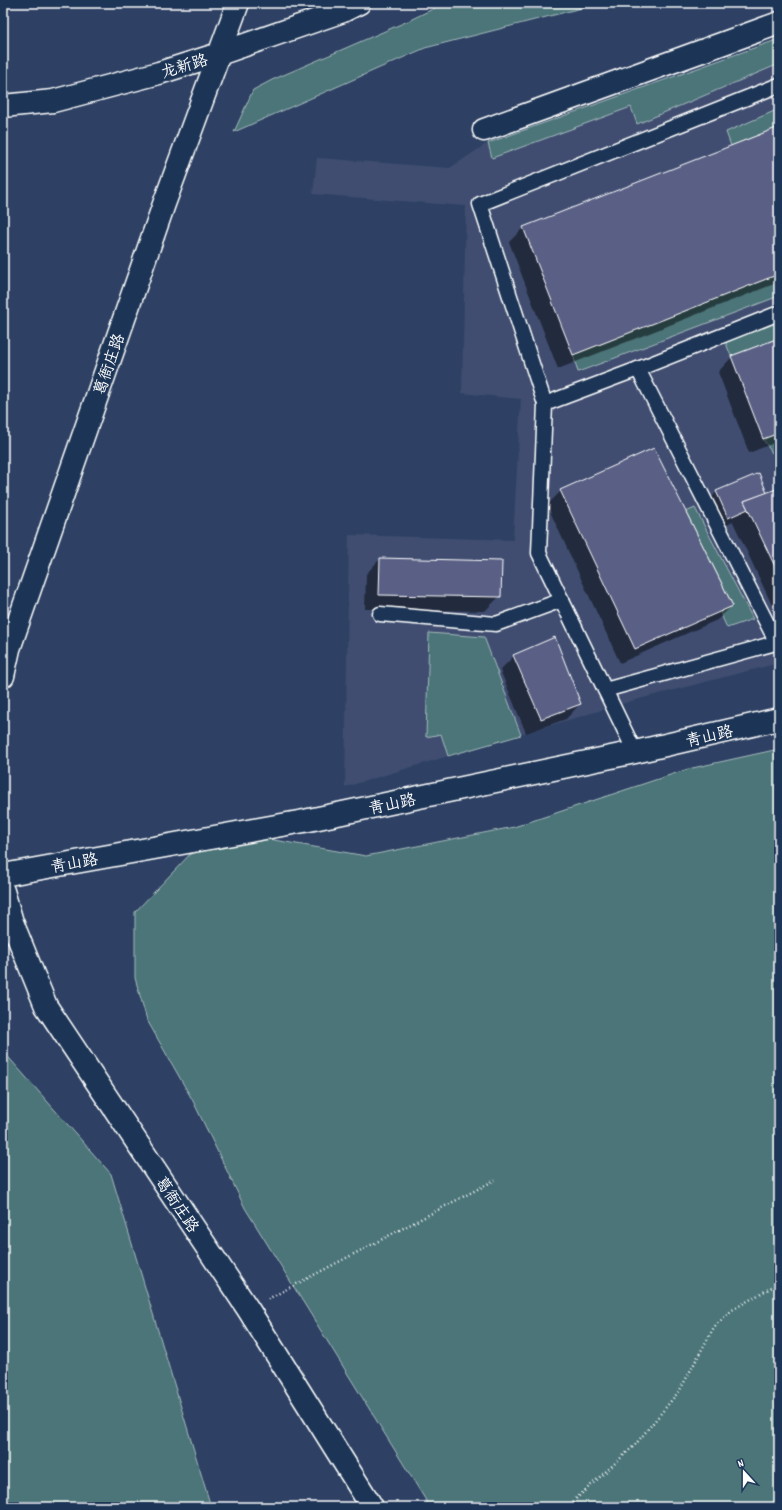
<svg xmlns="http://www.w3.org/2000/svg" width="782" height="1510" viewBox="0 0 782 1510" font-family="Dekko,'LXGW WenKai TC',sans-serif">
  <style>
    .built { fill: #3f4e71 }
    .green { fill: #4c7579; stroke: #a6babc }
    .shadow { fill: #0007 }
    .building { fill: #5a6085; stroke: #fff }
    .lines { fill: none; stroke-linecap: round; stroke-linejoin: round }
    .service-casing { stroke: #fff; stroke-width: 17 }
    .minor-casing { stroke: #fff; stroke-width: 25 }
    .tertiary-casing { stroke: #fff; stroke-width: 25 }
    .path { stroke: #fff; stroke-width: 2.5; stroke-dasharray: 1 3; stroke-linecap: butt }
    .service { stroke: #1d3557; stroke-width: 14 }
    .minor { stroke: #1d3557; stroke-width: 22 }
    .tertiary { stroke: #1d3557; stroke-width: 22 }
    .labels { text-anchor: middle; stroke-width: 3; stroke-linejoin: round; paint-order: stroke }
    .street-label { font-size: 16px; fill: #fff; stroke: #1d3557 }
  </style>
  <rect width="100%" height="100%" fill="#2e4164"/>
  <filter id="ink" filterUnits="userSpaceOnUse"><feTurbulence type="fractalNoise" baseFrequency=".025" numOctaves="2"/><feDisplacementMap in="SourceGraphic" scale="8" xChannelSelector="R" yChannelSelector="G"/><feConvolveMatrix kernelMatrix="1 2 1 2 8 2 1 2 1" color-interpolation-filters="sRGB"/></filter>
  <g filter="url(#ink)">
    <!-- built -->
    <polygon class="built" points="779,39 779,663 635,700 345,787 349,535 513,540 521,399 462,393 466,206 313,194 317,158 450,168 488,143"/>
    <!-- green -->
    <g class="green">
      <polygon points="445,3 601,3 425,48 234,132 253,90 272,80 408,21"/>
      <polygon points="779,39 779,64 637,124 631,107 492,158 488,143"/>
      <polygon points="779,109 779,127 731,146 726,132"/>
      <polygon points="779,274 779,296 578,372 573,355"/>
      <polygon points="779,321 779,338 731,356 725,341"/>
      <polygon points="779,433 779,450 772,453 763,439"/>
      <polygon points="695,508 753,619 727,628 720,612 733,606 686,512"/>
      <polygon points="429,633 484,637 521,735 448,756 441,734 426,737"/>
      <polygon points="779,749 779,1507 430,1507 245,1208 193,1101 147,1020 135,978 135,912 195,849 268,839 366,856 514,827 688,769"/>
      <polygon points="3,1051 111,1174 211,1507 3,1507"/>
    </g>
    <!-- shadow -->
    <g class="shadow">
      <polygon points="779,128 779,282 558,369 509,242 523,228"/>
      <polygon points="779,339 779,441 749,453 718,372 732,357"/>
      <polygon points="779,489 779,620 733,522 714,531 702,506 717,492 766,494"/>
      <polygon points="561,491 732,606 717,620 620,663 547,505"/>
      <polygon points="380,559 500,596 485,611 365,609 366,574"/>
      <polygon points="514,656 580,704 566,719 526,733 500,670"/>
    </g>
    <!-- building -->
    <g class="building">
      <polygon points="779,127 779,274 573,355 523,227"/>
      <polygon points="779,338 779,433 763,439 731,356"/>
      <polygon points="654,448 733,606 635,649 560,490"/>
      <polygon points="759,473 767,493 744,501 748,509 728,518 716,491"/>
      <polygon points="779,488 779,575 744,501"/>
      <polygon points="380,558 502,561 501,597 379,595"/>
      <polygon points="555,637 581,704 541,719 513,655"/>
    </g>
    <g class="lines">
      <defs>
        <g id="service">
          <polyline points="638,369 777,643"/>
          <polyline points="545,404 480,204 779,85"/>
          <polyline points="380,614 496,624 562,600"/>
          <polyline points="605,690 779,642"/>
          <polyline points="635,752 539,553 545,404 638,369 779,313"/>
        </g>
        <polyline id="minor" points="484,130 779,23"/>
        <g id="tertiary">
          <polyline points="3,106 53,101 159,73 219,54 343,11 359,3"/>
          <polyline points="3,676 9,649 164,204 238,3"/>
          <polyline points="3,875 304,821 635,752 779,719"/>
          <polyline points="3,891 12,922 46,1006 248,1309 372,1507"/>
        </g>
      </defs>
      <!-- service casing -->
      <use href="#service" class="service-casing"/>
      <!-- minor casing -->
      <use href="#minor" class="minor-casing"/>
      <!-- tertiary casing -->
      <use href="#tertiary" class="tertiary-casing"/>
      <!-- path -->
      <g class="path">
        <polyline points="268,1299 495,1180"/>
        <polyline points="567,1507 635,1445 680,1390 714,1327 732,1310 779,1283"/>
      </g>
      <!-- service -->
      <use href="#service" class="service"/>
      <!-- minor -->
      <use href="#minor" class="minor"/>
      <!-- tertiary -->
      <use href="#tertiary" class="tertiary"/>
    </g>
  </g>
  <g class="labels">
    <!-- street labels -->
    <g class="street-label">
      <text transform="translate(184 65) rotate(-17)" y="6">龙新路</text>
      <text transform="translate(108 364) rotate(-71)" y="6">葛衙庄路</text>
      <text transform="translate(709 735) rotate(-13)" y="6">青山路</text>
      <text transform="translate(392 803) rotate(-12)" y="6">青山路</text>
      <text transform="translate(74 862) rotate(-10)" y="6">青山路</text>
      <text transform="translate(178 1204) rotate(56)" y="6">葛衙庄路</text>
    </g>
  </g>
  <!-- margin -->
  <rect width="782" height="1510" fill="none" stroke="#1d3557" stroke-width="16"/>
  <rect x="8" y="8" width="766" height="1494" fill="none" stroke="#fff" stroke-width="1.5" filter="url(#ink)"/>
  <!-- north arrow -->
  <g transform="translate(744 1472) rotate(339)" stroke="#1d3557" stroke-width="3" paint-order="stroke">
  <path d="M0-3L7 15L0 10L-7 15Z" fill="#ffffff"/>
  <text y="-6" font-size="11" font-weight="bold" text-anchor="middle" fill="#ffffff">N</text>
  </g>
</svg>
